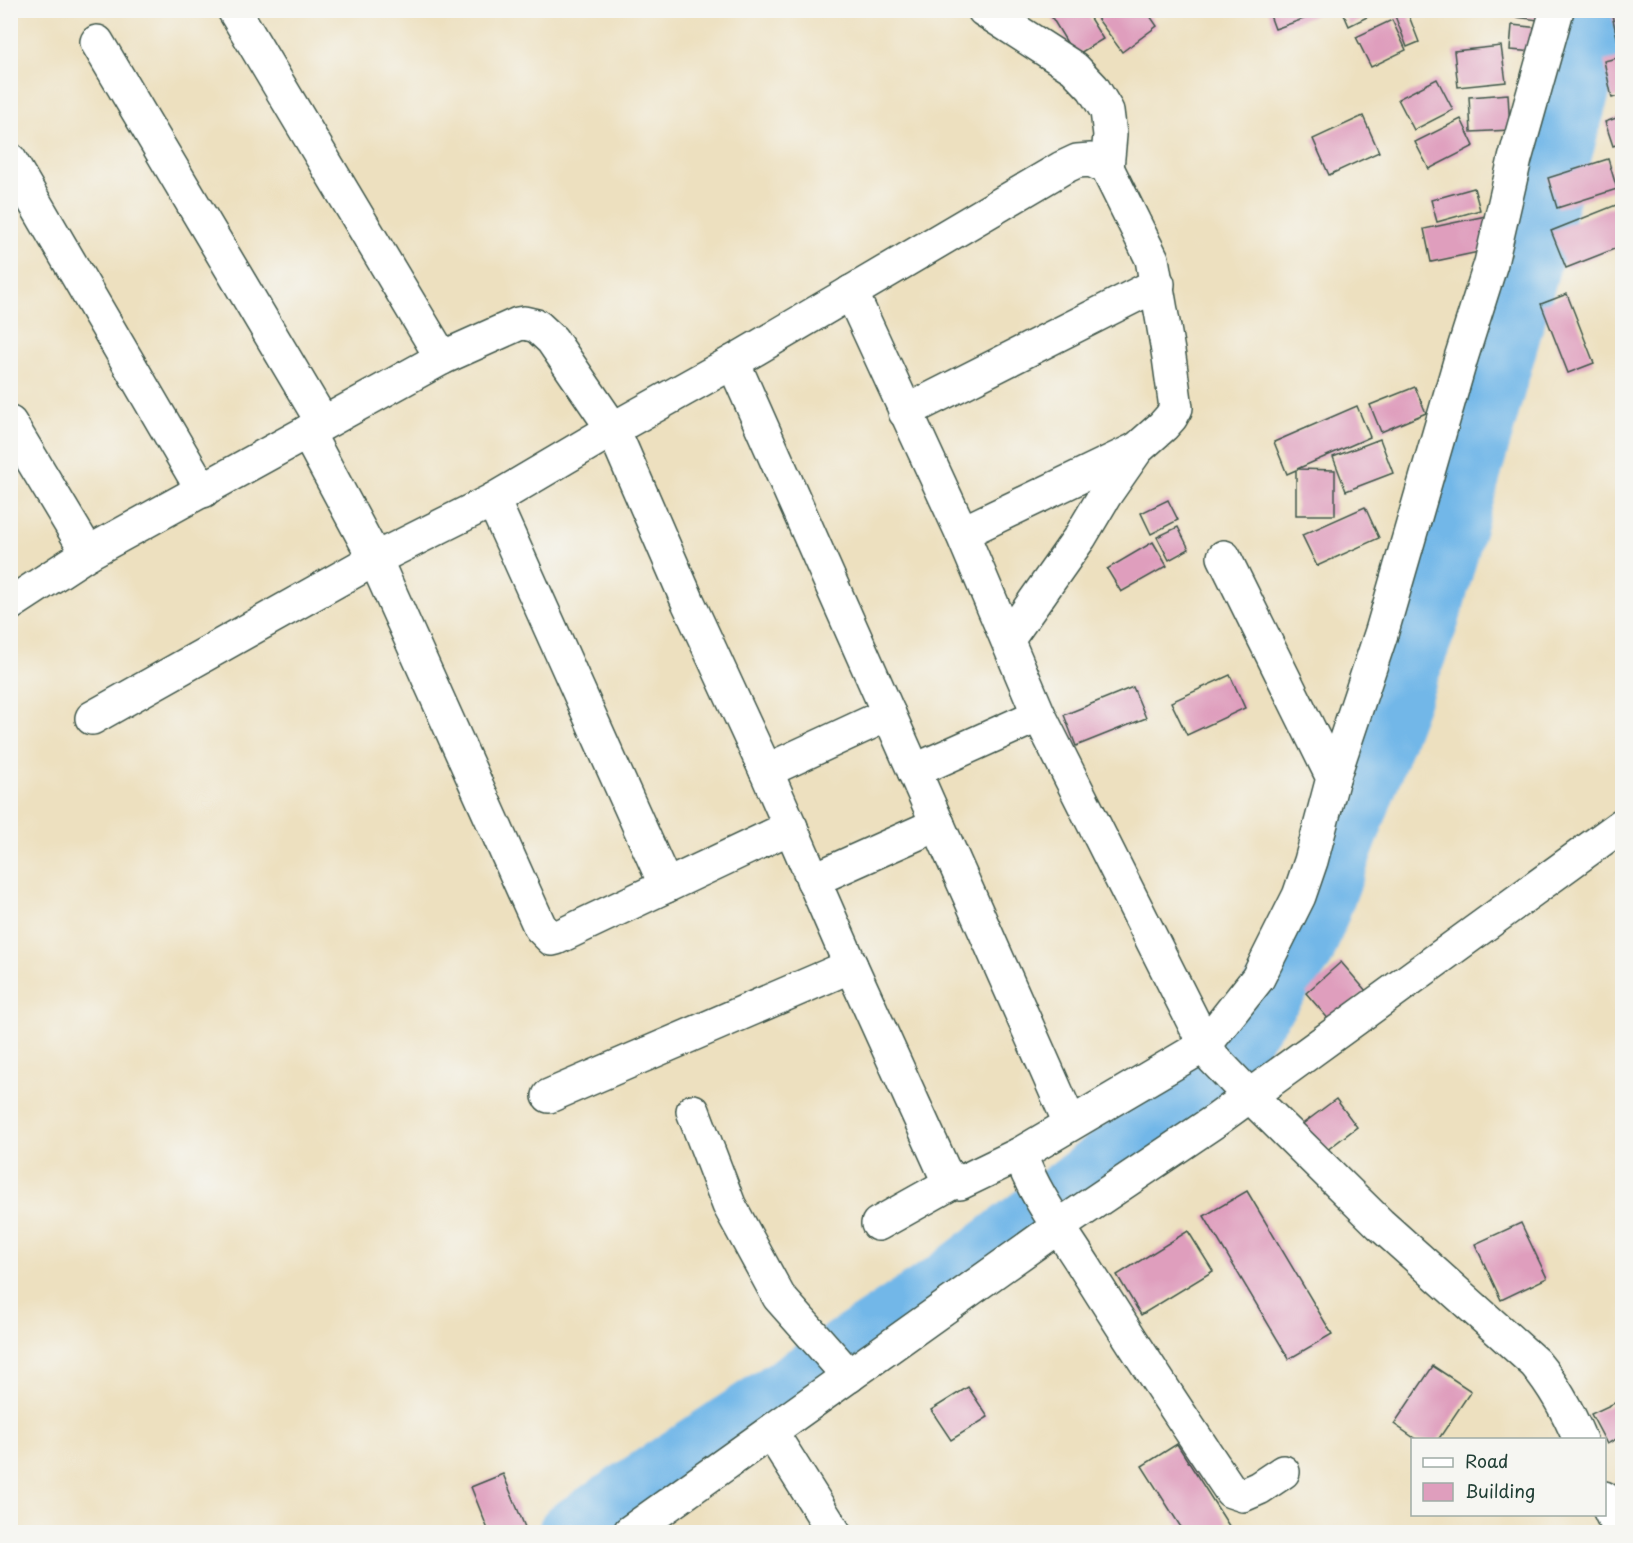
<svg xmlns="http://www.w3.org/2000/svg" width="1633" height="1543" viewBox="0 0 1633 1543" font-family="'Playpen Sans',sans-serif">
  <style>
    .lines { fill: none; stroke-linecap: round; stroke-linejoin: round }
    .river { stroke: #72b7e8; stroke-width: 62 }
    .building { fill: #df9ebd }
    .minor-casing { stroke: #3e5549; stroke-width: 36 }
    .minor { stroke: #fff; stroke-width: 33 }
  </style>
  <rect width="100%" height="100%" fill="#f6f6f2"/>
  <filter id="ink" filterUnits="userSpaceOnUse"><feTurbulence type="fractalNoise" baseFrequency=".0167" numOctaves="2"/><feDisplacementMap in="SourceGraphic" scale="12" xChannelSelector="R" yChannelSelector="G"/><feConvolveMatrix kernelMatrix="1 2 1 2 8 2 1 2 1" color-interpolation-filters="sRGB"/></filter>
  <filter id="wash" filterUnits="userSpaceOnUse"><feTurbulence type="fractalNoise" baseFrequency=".008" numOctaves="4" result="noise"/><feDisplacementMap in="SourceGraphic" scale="24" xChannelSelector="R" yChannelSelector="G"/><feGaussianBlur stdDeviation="1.35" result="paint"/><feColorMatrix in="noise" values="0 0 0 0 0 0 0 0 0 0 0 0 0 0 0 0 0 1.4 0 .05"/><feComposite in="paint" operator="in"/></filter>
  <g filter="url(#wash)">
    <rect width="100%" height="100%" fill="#ede0bf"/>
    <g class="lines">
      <!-- river -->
      <polyline class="river" points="569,1532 946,1283 1204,1086 1304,950 1429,617 1602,10"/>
    </g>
    <g id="blocks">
      <!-- building -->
      <g class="building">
        <polygon points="1049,10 1085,10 1103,39 1075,56 1048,11"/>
        <polygon points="1108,10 1146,10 1157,26 1122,52 1097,18"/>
        <polygon points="1268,10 1326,10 1326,11 1275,29"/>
        <polygon points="1342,10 1381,10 1349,26"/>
        <polygon points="1510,10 1546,10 1545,21 1509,16"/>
        <polygon points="1407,11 1419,42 1407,47 1395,16"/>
        <polygon points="1622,13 1622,45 1619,46 1612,15"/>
        <polygon points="1392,20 1406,50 1371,67 1356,37"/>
        <polygon points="1512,25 1539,28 1537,52 1510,50"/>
        <polygon points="1501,46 1506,82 1458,87 1454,51"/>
        <polygon points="1622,57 1622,95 1612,98 1604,61"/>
        <polygon points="1437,79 1453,110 1414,130 1398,99"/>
        <polygon points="1508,94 1510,130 1471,132 1469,97"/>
        <polygon points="1363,116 1379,152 1329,175 1313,139"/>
        <polygon points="1622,116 1622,143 1613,146 1605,122"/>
        <polygon points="1461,119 1474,146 1429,169 1415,142"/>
        <polygon points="1608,159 1617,189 1557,208 1548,178"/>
        <polygon points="1474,188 1480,210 1437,222 1431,200"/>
        <polygon points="1621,203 1622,246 1566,268 1551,231"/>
        <polygon points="1486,216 1493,249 1431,262 1424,229"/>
        <polygon points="1567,294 1594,363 1568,373 1541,304"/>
        <polygon points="1415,387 1426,413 1381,432 1370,405"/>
        <polygon points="1357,406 1370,437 1297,469 1335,470 1335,515 1296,515 1296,470 1287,474 1274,442"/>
        <polygon points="1380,439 1393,473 1346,491 1333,457"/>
        <polygon points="1168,500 1178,520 1151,534 1141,513"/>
        <polygon points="1365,507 1379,538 1317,566 1302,535"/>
        <polygon points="1178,527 1189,549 1169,560 1157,537"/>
        <polygon points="1153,542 1167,566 1121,592 1107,569"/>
        <polygon points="1230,675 1245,708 1187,735 1171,702"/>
        <polygon points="1133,687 1146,718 1076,746 1064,715"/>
        <polygon points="1341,962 1366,991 1331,1022 1306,993"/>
        <polygon points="1336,1099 1357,1127 1318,1157 1296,1129"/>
        <polygon points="1247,1191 1332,1334 1289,1359 1204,1216"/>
        <polygon points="1521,1223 1547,1278 1501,1300 1475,1244"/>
        <polygon points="1188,1231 1213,1271 1141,1315 1117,1275"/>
        <polygon points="1433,1366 1471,1391 1438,1440 1417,1440 1394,1424"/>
        <polygon points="968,1387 988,1417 951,1440 931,1410"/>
        <polygon points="1621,1400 1622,1436 1607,1444 1591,1414"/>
        <polygon points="1177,1444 1233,1532 1184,1532 1142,1466"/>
        <polygon points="503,1474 527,1532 489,1532 471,1487"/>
      </g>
    </g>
  </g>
  <g filter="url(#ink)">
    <use href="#blocks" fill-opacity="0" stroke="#3e5549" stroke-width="1.5"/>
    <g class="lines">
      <defs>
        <g id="minor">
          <polyline points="234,10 442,358"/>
          <polyline points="984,10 1074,68 1093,88 1107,111 1110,135 1107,168"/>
          <polyline points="97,42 323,423"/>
          <polyline points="10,160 203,491"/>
          <path d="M851 292 962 533 1039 715 1205 1045 1214 1059 1238 1084 1380 1224 1535 1363C1555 1387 1568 1411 1580 1440"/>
          <polyline points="733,362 1070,1123"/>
          <polyline points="905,412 1158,284"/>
          <polyline points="10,423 88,553"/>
          <polyline points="307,432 375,559 540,927 552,939 556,938 791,827"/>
          <polyline points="493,500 666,886"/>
          <polyline points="962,533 1135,450"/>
          <polyline points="10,604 88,553 442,358 518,324 524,323 537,326 552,340 613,429 688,602 766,771 851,966 943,1169 953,1182"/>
          <polyline points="92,718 375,559 493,500 613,429 733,362 1062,168 1077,161 1091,160 1107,168 1152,259 1169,357 1176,408 1171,417 1163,426 1137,449 1105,495 1080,537 1008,639"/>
          <polyline points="766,771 889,714"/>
          <polyline points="914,771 1039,715"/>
          <polyline points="1333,778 1382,631 1461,358 1491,263 1515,159 1557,10"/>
          <polyline points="813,880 938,824"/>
          <polyline points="549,1096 851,966"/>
          <polyline points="693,1111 729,1205 779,1297 849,1376"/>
          <path d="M1020 1154C1034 1195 1063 1232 1086 1269 1133 1344 1182 1418 1231 1491L1243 1495 1259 1488 1283 1472"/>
          <polyline points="878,1224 953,1182 960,1183 1020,1154 1205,1045 1258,978 1299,896 1311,861 1333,778 1224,557"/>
          <polyline points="771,1432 834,1532"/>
          <polyline points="1604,1498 1620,1532"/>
          <polyline points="630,1532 1059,1226 1215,1121 1622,825"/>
        </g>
      </defs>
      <!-- minor casing -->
      <use href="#minor" class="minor-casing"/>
      <!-- minor -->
      <use href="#minor" class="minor"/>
    </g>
  </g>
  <!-- margin -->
  <rect width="1633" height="1543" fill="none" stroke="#f6f6f2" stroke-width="36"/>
  <!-- legend -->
  <rect x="1411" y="1438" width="195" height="78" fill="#f6f6f2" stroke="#a0aca6" stroke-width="1.5"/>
  <rect x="1423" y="1458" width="30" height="9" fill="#ffffff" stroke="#a0aca6" stroke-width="1.5"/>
  <text x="1465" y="1468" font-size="18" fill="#1f3d34">Road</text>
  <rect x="1423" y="1483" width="30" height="18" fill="#df9ebd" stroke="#a0aca6" stroke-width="1.5"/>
  <text x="1465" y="1498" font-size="18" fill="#1f3d34">Building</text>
</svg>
